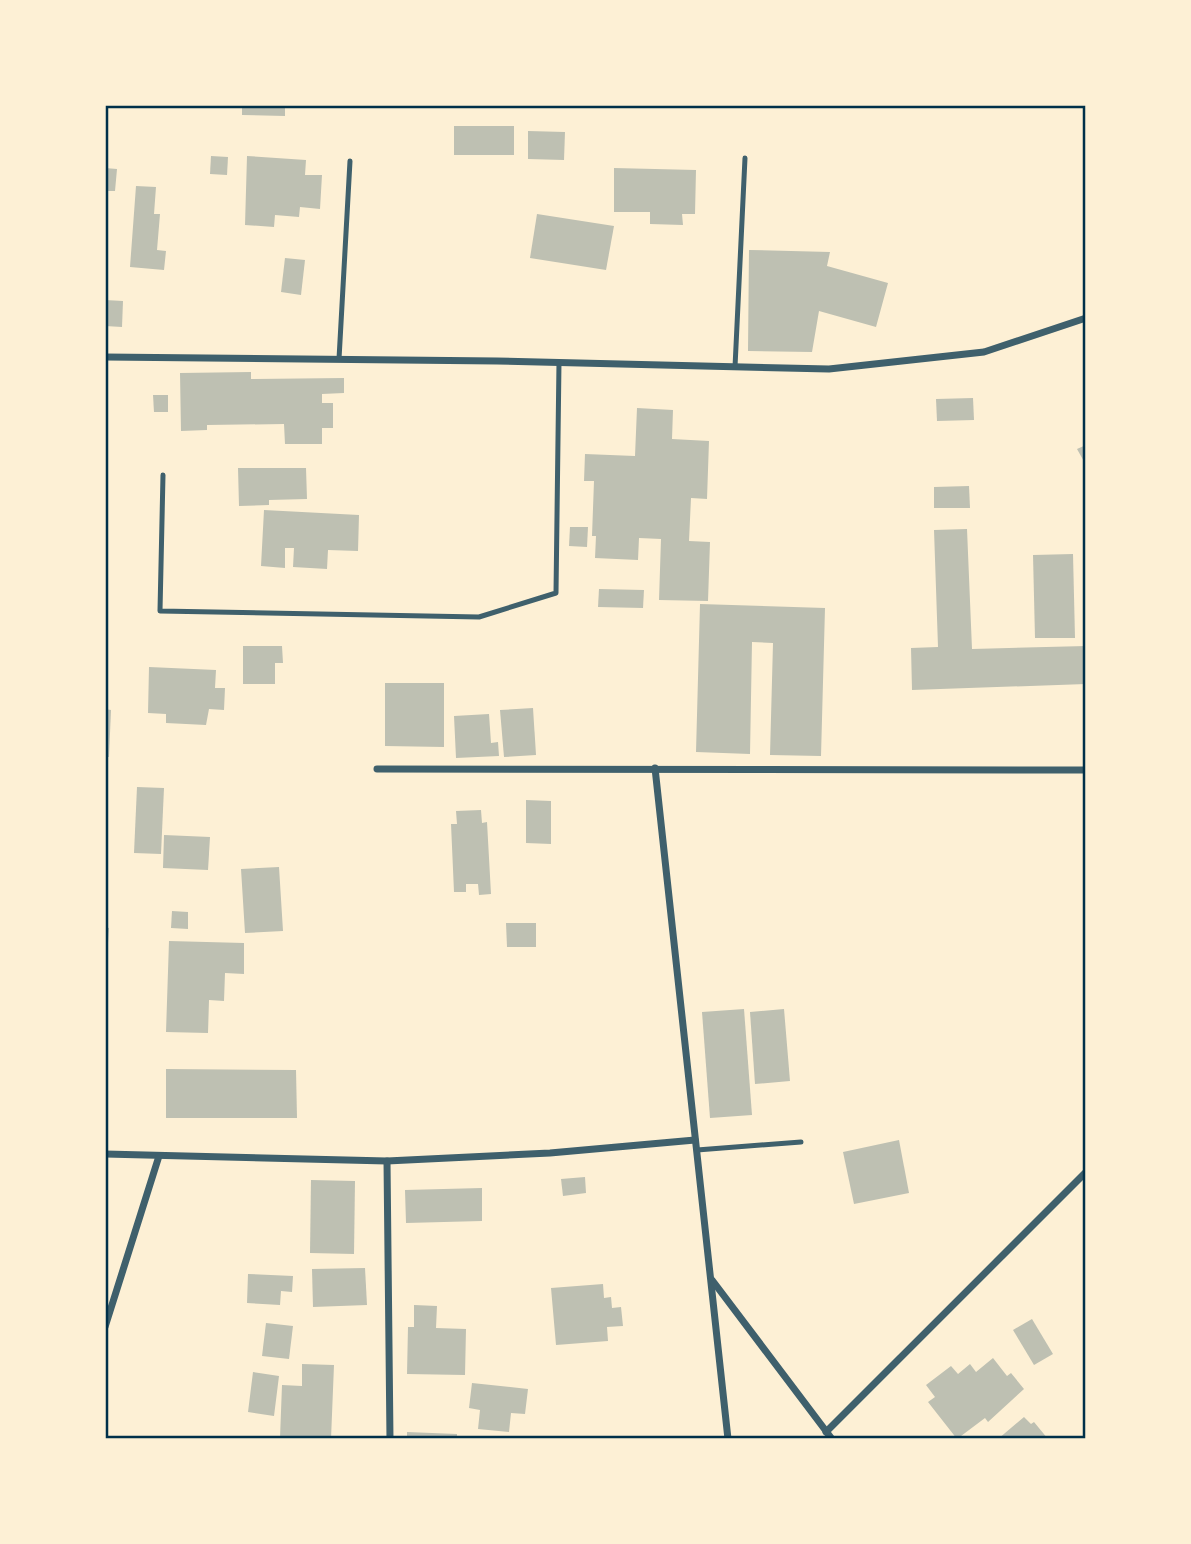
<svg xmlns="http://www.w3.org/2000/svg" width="1191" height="1544" viewBox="0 0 1191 1544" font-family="'Sofia Sans Condensed',sans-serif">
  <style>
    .building { fill: #bec0b2 }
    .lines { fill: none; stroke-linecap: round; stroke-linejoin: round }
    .service { stroke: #3f606c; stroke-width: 5 }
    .minor { stroke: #3f606c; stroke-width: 7 }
    .neatline { fill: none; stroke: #003049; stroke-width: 2.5 }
  </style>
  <rect width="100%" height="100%" fill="#fdf0d5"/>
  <!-- building -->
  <g class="building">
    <polygon points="242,105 285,105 285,116 242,115"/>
    <rect x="454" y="126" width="60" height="29"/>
    <polygon points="528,131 565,132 564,160 528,159"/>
    <polygon points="211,156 228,157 227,175 210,174"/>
    <polygon points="247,156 306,160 305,175 322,175 320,209 300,207 299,217 275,215 274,227 245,225"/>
    <polygon points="105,168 117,169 115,191 108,191 107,202"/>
    <polygon points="614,168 696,170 695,214 682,214 683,225 650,224 650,212 614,212"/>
    <polygon points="136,186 156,187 154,214 160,214 157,250 166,251 164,270 130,267"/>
    <polygon points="537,214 614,226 606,270 530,258"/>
    <polygon points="749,250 830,252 827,266 888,283 876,327 819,311 812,352 748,351"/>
    <polygon points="285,258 305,260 301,295 281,292"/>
    <polygon points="105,300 123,301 122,327 105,326"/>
    <polygon points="251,372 251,379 344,378 344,393 322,394 322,403 333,403 333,428 322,428 322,444 285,444 284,424 207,425 207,430 181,431 180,373"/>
    <polygon points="153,395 168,395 168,412 154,412"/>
    <polygon points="973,398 974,420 937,421 936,399"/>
    <polygon points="637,408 673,410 672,439 709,441 707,499 691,498 689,541 710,542 708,601 659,600 661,539 639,538 638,560 595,558 596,536 592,536 594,481 584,481 585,454 635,456"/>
    <polygon points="1086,445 1086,465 1077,449"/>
    <polygon points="238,468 306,468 307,499 269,500 269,505 239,506"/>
    <polygon points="969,486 970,508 934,508 934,487"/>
    <polygon points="264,510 359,515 358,551 328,550 327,569 293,567 294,548 285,548 285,568 261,566"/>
    <polygon points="570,527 588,527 587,547 569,546"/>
    <polygon points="967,529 972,649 1086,646 1086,684 912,690 911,648 938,647 934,530"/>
    <polygon points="1073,554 1075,638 1035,638 1033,555"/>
    <polygon points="599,589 644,590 643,608 598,607"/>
    <polygon points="700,604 825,608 821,756 770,755 773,643 752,642 750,754 696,752"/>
    <polygon points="243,646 282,646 283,663 275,663 275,684 243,684"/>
    <polygon points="149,667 216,670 215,688 225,688 224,710 209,709 206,725 166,723 166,714 148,713"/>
    <polygon points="385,683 444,683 444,747 385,746"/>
    <polygon points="533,708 536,755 504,757 500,710"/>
    <polygon points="105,709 111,710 109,757 105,757"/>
    <polygon points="489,714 491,743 498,742 499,756 456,758 454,716"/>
    <polygon points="137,787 164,788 161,854 134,853"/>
    <polygon points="526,800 551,801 551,844 526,843"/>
    <polygon points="481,810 482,823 487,822 491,894 479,895 478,884 466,884 466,892 454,892 451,824 457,824 456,811"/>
    <polygon points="164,835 210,837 208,870 163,868"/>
    <polygon points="279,867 283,931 245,933 241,869"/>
    <polygon points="172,911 188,912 188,929 171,928"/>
    <polygon points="506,923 536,923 536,947 507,947"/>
    <polygon points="105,927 109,928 107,957 105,957"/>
    <polygon points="169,941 244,943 244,974 225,973 224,1001 209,1000 208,1033 166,1032"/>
    <polygon points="744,1009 752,1115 710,1118 702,1012"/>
    <polygon points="784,1009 790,1081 755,1084 750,1012"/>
    <polygon points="166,1069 296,1070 297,1118 166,1118"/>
    <polygon points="899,1140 909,1193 854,1204 843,1152"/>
    <polygon points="585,1177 586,1193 563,1196 561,1179"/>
    <polygon points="311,1180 355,1181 354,1254 310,1253"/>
    <polygon points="482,1188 482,1221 406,1223 405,1190"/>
    <polygon points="365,1268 367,1305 313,1307 312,1269"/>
    <polygon points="248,1274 293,1276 292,1292 281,1291 280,1305 247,1303"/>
    <polygon points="603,1284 604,1298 611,1297 612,1308 621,1307 623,1326 607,1327 608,1341 556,1345 551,1288"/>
    <polygon points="414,1305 437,1306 436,1328 466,1329 465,1375 407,1374 408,1327 414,1327"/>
    <polygon points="1032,1319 1053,1354 1034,1365 1013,1330"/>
    <polygon points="266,1323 293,1326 289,1359 262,1356"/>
    <polygon points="993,1358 1007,1376 1011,1373 1024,1389 988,1422 985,1418 957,1439 928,1402 935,1397 926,1385 951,1366 958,1374 970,1364 976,1372"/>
    <polygon points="302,1364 334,1365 331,1439 280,1438 282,1385 302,1386"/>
    <polygon points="253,1372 279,1376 274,1416 248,1412"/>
    <polygon points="472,1383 528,1389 525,1414 511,1413 509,1432 478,1429 480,1410 469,1408"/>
    <polygon points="1024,1417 1031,1424 1034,1422 1048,1439 998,1439"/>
    <polygon points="407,1432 457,1434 457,1439 407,1439"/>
  </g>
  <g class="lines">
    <!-- service -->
    <g class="service">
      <polyline points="339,359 350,161"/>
      <polyline points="735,367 745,158"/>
      <polyline points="163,475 160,611 479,617 556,593 559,362"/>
      <polyline points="697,1150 801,1142"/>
    </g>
    <!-- minor -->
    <g class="minor">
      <polyline points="105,357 497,361 829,369 984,352 1086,318"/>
      <polyline points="655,768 728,1439"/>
      <polyline points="377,769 1086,770"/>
      <polyline points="105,1154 387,1161 550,1153 695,1140"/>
      <polyline points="387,1161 390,1439"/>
      <polyline points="712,1280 832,1439"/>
      <polyline points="105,1327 159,1156"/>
      <polyline points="826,1432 1086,1172"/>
    </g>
  </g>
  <!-- border -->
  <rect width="1191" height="1544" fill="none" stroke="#fdf0d5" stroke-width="214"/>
  <rect x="107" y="107" width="977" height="1330" class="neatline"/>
</svg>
